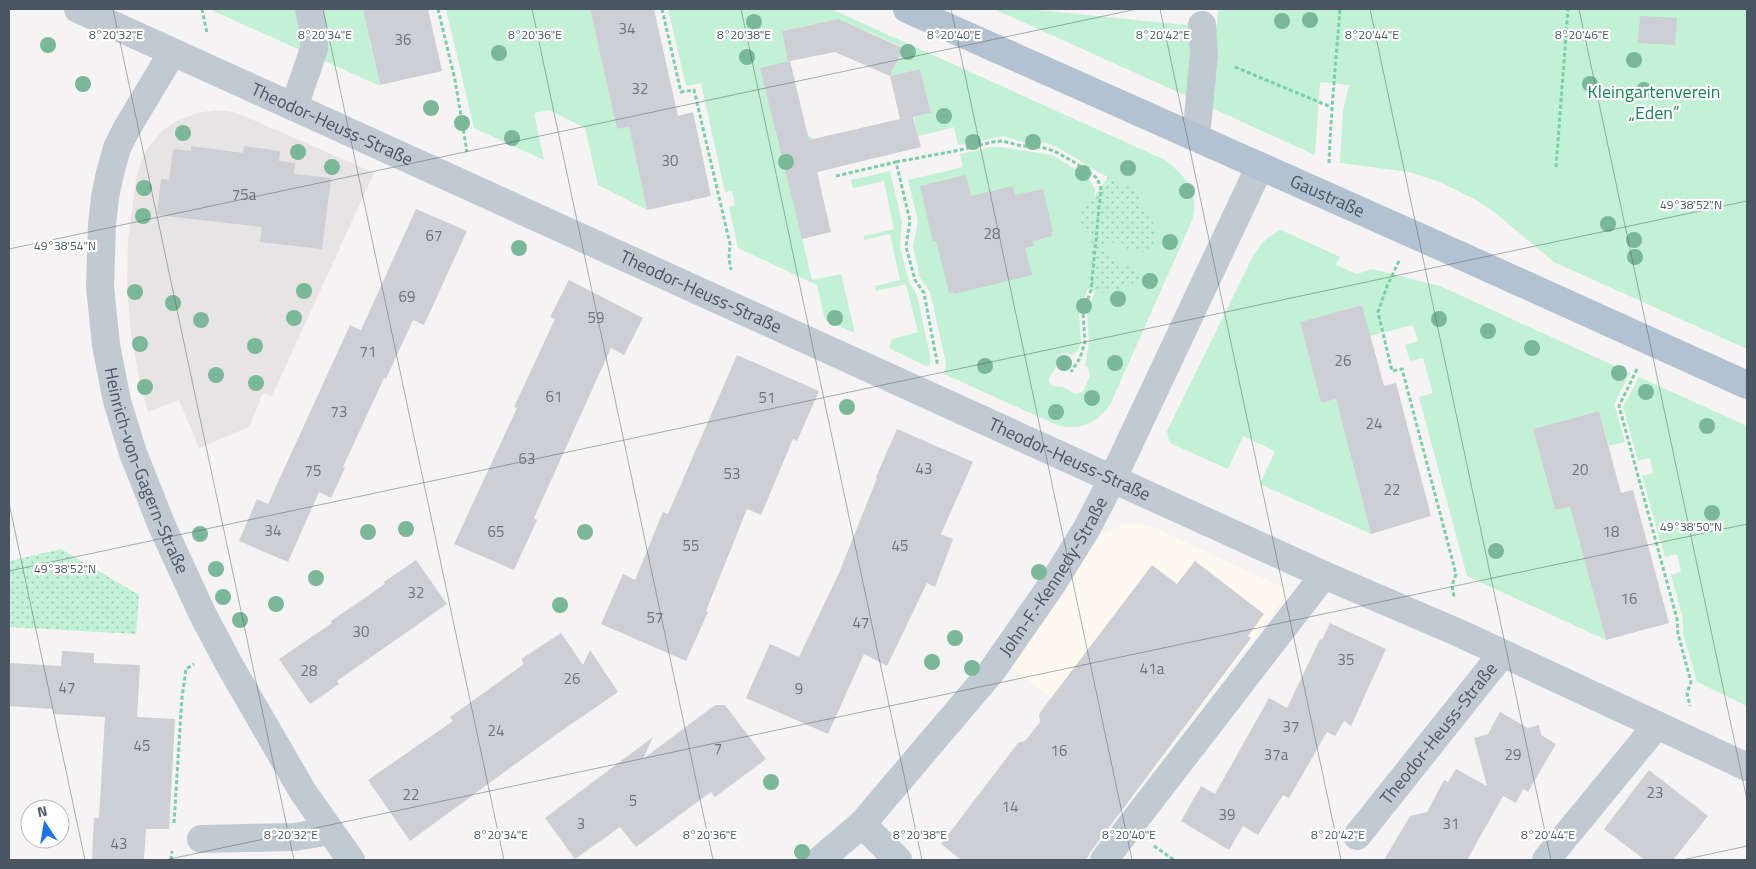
<svg xmlns="http://www.w3.org/2000/svg" width="1756" height="869" viewBox="0 0 1756 869" font-family="'Titillium Web',sans-serif">
  <style>
    .commercial { fill: #fdf9ef }
    .education { fill: #e6e4e5 }
    .green { fill: #c3f1d5; fill-rule: evenodd }
    .park { fill: url(#park-dots) }
    .building { fill: #cdcfd5; fill-rule: evenodd }
    .lines { fill: none; stroke-linecap: round; stroke-linejoin: round }
    .path { stroke: #7ad0a6; stroke-width: 3; stroke-dasharray: 4 2.5; stroke-linecap: butt }
    .minor { stroke: #c1cad2; stroke-width: 28 }
    .major { stroke: #b3c2d1; stroke-width: 28 }
    .tree { fill: #7bb799 }
    .ticks { fill: none; stroke: #4a5661; stroke-width: 1; stroke-opacity: 0.45 }
    .labels { text-anchor: middle; stroke-width: 4.5; stroke-linejoin: round; paint-order: stroke }
    .number-label { font-size: 15px; fill: #6b747e }
    .park-label { font-size: 18px; fill: #17864f; stroke: #fff }
    .street-label { font-size: 18px; fill: #4a5661; stroke: #fff }
    .ticks-label { font-size: 12px; text-anchor: middle; fill: #4a5661; stroke: #fff; stroke-width: 4.5; stroke-linejoin: round; paint-order: stroke }
  </style>
  <defs>
    <pattern id="park-dots" width="8" height="8" patternUnits="userSpaceOnUse" patternTransform="scale(1.25)"><rect width="8" height="8" fill="#c3f1d5"/><path d="M2 2h.1M6 6h.1" fill="none" stroke="#a0c6b0" stroke-width="1.8" stroke-linecap="round"/></pattern>
  </defs>
  <rect width="100%" height="100%" fill="#f5f3f3"/>
  <!-- commercial -->
  <polygon class="commercial" points="1133,523 1143,524 1156,528 1290,591 1150,774 1011,667 1093,546 1105,532 1122,525"/>
  <!-- education -->
  <polygon class="education" points="215,110 233,112 251,119 374,173 272,396 263,393 249,427 199,448 179,400 148,412 140,384 131,334 127,287 128,241 136,179 142,158 151,144 163,130 179,120 197,113"/>
  <!-- green -->
  <g class="green">
    <polygon points="209,9 363,9 380,86"/>
    <polygon points="446,9 590,9 617,129 629,127 647,210 598,185 585,128 549,110 534,113 544,160 474,128"/>
    <path d="M668 9H831L1165 160C1188 180 1198 186 1193 218L1110 405C1096 424 1079 431 1057 425L944 374 946 363 930 292 920 278 913 246 918 221 908 180 963 167 960 154 992 147H1000L1052 155 1087 176 1095 189 1094 197 1108 177 1089 167 1076 158 1055 146 1042 142H1023L1004 136 958 145 954 127 918 136 914 117 931 113 920 69 890 76 903 47 847 23 834 51 827 21 782 31 788 62 761 68 778 143 808 136 814 138 822 164 817 173 788 180 812 280 841 274 855 333 825 320 817 285 738 248 729 207 735 205 732 191 725 192 701 83 686 86ZM1088 288 1095 291 1087 314 1089 342 1085 366 1088 368 1090 376 1083 392 1075 394 1063 387 1053 386 1049 382V378L1055 369 1058 356 1062 353 1072 355 1078 351 1081 342 1079 314Z"/>
    <polygon points="994,9 1029,9 1195,26 1191,98"/>
    <polygon points="1218,9 1747,9 1747,349 1554,262 1493,211 1478,201 1440,182 1409,172 1340,163 1343,111 1349,85 1320,82 1315,155 1212,108 1209,25 1217,25"/>
    <polygon points="890,171 902,222 900,247 909,282 917,295 931,361 928,367 889,348 892,339 918,332 906,284 876,291 875,286 900,280 890,234 864,240 864,236 894,229 884,181 853,188 851,180"/>
    <path d="M1281 230 1340 257 1336 265 1357 274 1372 269 1440 286 1630 373 1614 404 1625 442 1609 446 1599 411 1533 429 1555 510 1570 507 1606 640 1467 576 1419 397 1433 393 1423 358 1410 361 1405 345 1418 341 1413 325 1370 336 1362 305 1300 322 1321 403 1336 399 1371 534 1260 484 1275 451 1243 436 1228 469 1172 444 1169 441 1167 431 1253 256C1261 244 1268 236 1281 230Z"/>
    <polygon points="1639,377 1747,426 1747,706 1697,682 1683,633 1683,619 1671,575 1681,572 1677,554 1665,557 1642,476 1653,473 1650,458 1638,461 1623,407"/>
  </g>
  <!-- park -->
  <g class="park">
    <path d="M1108 177 1143 193 1138 204C1141 207 1145 209 1147 212 1157 223 1160 252 1139 253 1130 253 1123 245 1114 242L1109 244 1105 248C1108 264 1127 263 1139 271L1141 277 1129 286 1112 291 1099 293 1088 288 1090 234 1087 229 1077 227 1080 207 1094 199Z"/>
    <polygon points="61,549 139,595 136,634 9,627 9,561"/>
  </g>
  <!-- building -->
  <g class="building">
    <polygon points="363,9 428,9 442,71 380,85"/>
    <polygon points="590,9 654,9 678,116 693,112 711,196 647,210 629,127 617,129"/>
    <polygon points="1640,16 1677,18 1675,45 1638,43"/>
    <path d="M838 19 903 48 890 76 920 69 931 113 913 117 921 147 817 172 831 232 802 239 760 68 790 61 788 62 782 31ZM835 52 890 76 900 119 809 140 790 61Z"/>
    <polygon points="191,146 243,153 244,146 280,151 279,161 295,163 294,174 331,178 322,249 260,242 262,227 157,215 161,179 169,180 173,149 191,151"/>
    <polygon points="966,175 971,196 1013,186 1015,195 1043,189 1053,232 1051,232 1052,236 1033,241 1034,246 1025,248 1032,275 954,294 953,292 949,293 936,241 933,242 920,186"/>
    <polygon points="416,209 467,231 424,325 413,320 386,379 384,378 343,467 345,468 331,498 319,492 288,562 239,541 257,499 268,504 350,325 361,330"/>
    <polygon points="569,280 643,318 624,355 611,348 534,518 537,520 514,570 454,544 517,408 514,407 555,319 550,317"/>
    <polygon points="1362,305 1384,386 1396,383 1431,516 1371,534 1336,399 1321,403 1300,322"/>
    <polygon points="737,355 819,391 797,441 793,439 761,515 747,509 706,611 708,612 686,661 601,624 623,574 635,580 663,512 668,514"/>
    <polygon points="1599,411 1621,493 1633,490 1669,623 1606,640 1570,507 1555,510 1533,429"/>
    <polygon points="897,429 973,462 941,534 953,539 935,587 927,583 887,666 864,654 828,734 746,698 770,644 799,657 839,573 877,478 876,477"/>
    <polygon points="416,560 447,604 337,681 339,684 310,704 279,659 332,623 331,621 385,584 384,582"/>
    <polygon points="1195,561 1264,614 1248,636 1251,638 1092,850 1086,860 961,860 941,844 1018,743 1025,741 1040,722 1039,714 1152,565 1177,584"/>
    <polygon points="1330,623 1386,649 1351,726 1344,721 1335,736 1327,732 1289,798 1283,795 1258,835 1243,826 1229,850 1181,821 1201,786 1215,794 1269,698 1287,708 1320,639 1322,640"/>
    <polygon points="561,633 583,665 590,650 618,692 554,736 410,841 368,780 453,721 450,717 524,664 521,659"/>
    <polygon points="62,651 94,653 94,663 140,665 137,717 175,719 169,829 146,829 144,860 92,860 94,818 99,818 105,717 53,714 53,709 9,706 9,663 61,666"/>
    <polygon points="715,705 725,705 766,759 715,797 711,792 636,847 620,827 575,859 545,818 653,737 643,759"/>
    <polygon points="1500,712 1528,728 1539,725 1541,735 1556,744 1528,792 1523,789 1516,803 1503,796 1467,860 1384,860 1410,816 1427,812 1444,780 1448,782 1456,769 1487,786 1474,738 1488,734"/>
    <polygon points="1649,770 1708,816 1673,860 1645,860 1604,829"/>
  </g>
  <g class="lines">
    <!-- path -->
    <g class="path">
      <polyline points="202,9 207,33"/>
      <polyline points="438,9 455,80 467,152"/>
      <polyline points="662,9 681,92 694,90 730,244 729,259 731,270"/>
      <polyline points="1235,67 1331,107"/>
      <polyline points="896,162 960,150 992,142 1002,141 1022,146 1041,147 1054,151 1074,162 1097,178 1101,188 1091,290 1083,313 1085,342 1080,358 1071,372"/>
      <path d="M1329 163C1331 111 1336 60 1340 9"/>
      <polyline points="1556,167 1568,9"/>
      <polyline points="836,176 896,162 910,221 906,247 915,280 924,293 937,362 937,365"/>
      <polyline points="1399,261 1387,286 1378,312 1392,371 1402,369 1456,574 1452,585 1454,597"/>
      <polyline points="1637,369 1619,406 1677,619 1678,634 1691,682 1687,693 1690,706"/>
      <polyline points="174,823 182,697 186,669 194,664"/>
      <polyline points="1154,846 1174,860"/>
      <polyline points="171,860 172,851"/>
    </g>
    <!-- minor -->
    <g class="minor">
      <path id="s1" d="M78 9 1324 575 1459 633 1747 767"/>
      <path id="s2" d="M172 53 127 128 117 148 110 173 105 197 102 225 100 286 106 345 117 401 133 453 162 526 202 613 230 666 303 792 351 860"/>
      <polyline points="294,107 314,49 314,33 309,9"/>
      <polyline points="1196,137 1204,54 1202,25"/>
      <polyline points="862,824 898,860"/>
      <path id="s3" d="M1357 836 1502 654"/>
      <polyline points="201,839 295,837 330,831"/>
      <path id="s4" d="M820 860 862 824 992 671 1053 583 1087 528 1113 478 1260 166"/>
      <polyline points="1104,860 1324,575"/>
      <polyline points="1546,860 1657,725"/>
    </g>
    <!-- major -->
    <path class="major" id="s5" d="M907 9 1435 244 1747 385"/>
  </g>
  <!-- trees -->
  <g class="tree">
    <circle cx="1310" cy="20" r="8"/>
    <circle cx="1282" cy="21" r="8"/>
    <circle cx="754" cy="22" r="8"/>
    <circle cx="48" cy="45" r="8"/>
    <circle cx="908" cy="52" r="8"/>
    <circle cx="499" cy="53" r="8"/>
    <circle cx="747" cy="57" r="8"/>
    <circle cx="1634" cy="60" r="8"/>
    <circle cx="83" cy="84" r="8"/>
    <circle cx="1590" cy="84" r="8"/>
    <circle cx="1644" cy="90" r="8"/>
    <circle cx="431" cy="108" r="8"/>
    <circle cx="944" cy="116" r="8"/>
    <circle cx="462" cy="123" r="8"/>
    <circle cx="183" cy="133" r="8"/>
    <circle cx="512" cy="138" r="8"/>
    <circle cx="973" cy="142" r="8"/>
    <circle cx="1033" cy="142" r="8"/>
    <circle cx="298" cy="152" r="8"/>
    <circle cx="786" cy="162" r="8"/>
    <circle cx="332" cy="167" r="8"/>
    <circle cx="1128" cy="168" r="8"/>
    <circle cx="1083" cy="173" r="8"/>
    <circle cx="144" cy="188" r="8"/>
    <circle cx="1187" cy="191" r="8"/>
    <circle cx="143" cy="216" r="8"/>
    <circle cx="1608" cy="224" r="8"/>
    <circle cx="1634" cy="240" r="8"/>
    <circle cx="1170" cy="242" r="8"/>
    <circle cx="519" cy="248" r="8"/>
    <circle cx="1635" cy="257" r="8"/>
    <circle cx="1150" cy="281" r="8"/>
    <circle cx="304" cy="291" r="8"/>
    <circle cx="135" cy="292" r="8"/>
    <circle cx="1118" cy="299" r="8"/>
    <circle cx="173" cy="303" r="8"/>
    <circle cx="1084" cy="306" r="8"/>
    <circle cx="294" cy="318" r="8"/>
    <circle cx="835" cy="318" r="8"/>
    <circle cx="1439" cy="319" r="8"/>
    <circle cx="201" cy="320" r="8"/>
    <circle cx="1488" cy="331" r="8"/>
    <circle cx="140" cy="344" r="8"/>
    <circle cx="255" cy="346" r="8"/>
    <circle cx="1532" cy="348" r="8"/>
    <circle cx="1064" cy="363" r="8"/>
    <circle cx="1115" cy="363" r="8"/>
    <circle cx="985" cy="366" r="8"/>
    <circle cx="1619" cy="373" r="8"/>
    <circle cx="216" cy="375" r="8"/>
    <circle cx="256" cy="383" r="8"/>
    <circle cx="145" cy="387" r="8"/>
    <circle cx="1646" cy="392" r="8"/>
    <circle cx="1092" cy="398" r="8"/>
    <circle cx="847" cy="407" r="8"/>
    <circle cx="1056" cy="412" r="8"/>
    <circle cx="1707" cy="426" r="8"/>
    <circle cx="1712" cy="513" r="8"/>
    <circle cx="406" cy="529" r="8"/>
    <circle cx="368" cy="532" r="8"/>
    <circle cx="585" cy="532" r="8"/>
    <circle cx="200" cy="534" r="8"/>
    <circle cx="1496" cy="551" r="8"/>
    <circle cx="216" cy="569" r="8"/>
    <circle cx="1039" cy="572" r="8"/>
    <circle cx="316" cy="578" r="8"/>
    <circle cx="223" cy="597" r="8"/>
    <circle cx="276" cy="604" r="8"/>
    <circle cx="560" cy="605" r="8"/>
    <circle cx="240" cy="620" r="8"/>
    <circle cx="955" cy="638" r="8"/>
    <circle cx="932" cy="662" r="8"/>
    <circle cx="972" cy="668" r="8"/>
    <circle cx="771" cy="782" r="8"/>
    <circle cx="802" cy="852" r="8"/>
  </g>
  <!-- ticks -->
  <path class="ticks" d="M113 9 294 860M323 9 504 860M532 9 713 860M741 9 922 860M951 9 1132 860M1160 9 1341 860M1370 9 1551 860M1579 9 1747 800M9 249 1137 9M9 503 85 860M9 571 1747 201M165 860 1747 524M1682 860 1747 846"/>
  <g class="labels">
    <!-- number labels -->
    <g class="number-label">
      <text x="627" y="34">34</text>
      <text x="403" y="45">36</text>
      <text x="640" y="94">32</text>
      <text x="670" y="166">30</text>
      <text x="244" y="200">75a</text>
      <text x="992" y="239">28</text>
      <text x="434" y="241">67</text>
      <text x="407" y="302">69</text>
      <text x="596" y="323">59</text>
      <text x="368" y="357">71</text>
      <text x="1343" y="366">26</text>
      <text x="554" y="402">61</text>
      <text x="767" y="403">51</text>
      <text x="339" y="417">73</text>
      <text x="1374" y="429">24</text>
      <text x="527" y="464">63</text>
      <text x="924" y="474">43</text>
      <text x="1580" y="475">20</text>
      <text x="313" y="476">75</text>
      <text x="732" y="479">53</text>
      <text x="1392" y="495">22</text>
      <text x="273" y="536">34</text>
      <text x="496" y="537">65</text>
      <text x="1611" y="537">18</text>
      <text x="691" y="551">55</text>
      <text x="900" y="551">45</text>
      <text x="416" y="598">32</text>
      <text x="1629" y="604">16</text>
      <text x="655" y="623">57</text>
      <text x="861" y="628">47</text>
      <text x="361" y="637">30</text>
      <text x="1346" y="665">35</text>
      <text x="1152" y="674">41a</text>
      <text x="309" y="676">28</text>
      <text x="572" y="684">26</text>
      <text x="67" y="693">47</text>
      <text x="799" y="694">9</text>
      <text x="1291" y="732">37</text>
      <text x="496" y="736">24</text>
      <text x="142" y="751">45</text>
      <text x="718" y="754">7</text>
      <text x="1059" y="756">16</text>
      <text x="1276" y="760">37a</text>
      <text x="1513" y="760">29</text>
      <text x="1655" y="798">23</text>
      <text x="411" y="800">22</text>
      <text x="633" y="806">5</text>
      <text x="1010" y="812">14</text>
      <text x="1227" y="820">39</text>
      <text x="581" y="829">3</text>
      <text x="1451" y="829">31</text>
      <text x="119" y="849">43</text>
    </g>
    <!-- park labels -->
    <g class="park-label">
      <text x="1654" y="98">Kleingartenverein<tspan x="1654" dy="21">„Eden“</tspan></text>
    </g>
    <!-- street labels -->
    <g class="street-label">
      <text dy="6" stroke="none"><textPath href="#s1" startOffset="279">Theodor-Heuss-Straße</textPath></text>
      <text dy="6" stroke="none"><textPath href="#s5" startOffset="460">Gaustraße</textPath></text>
      <text dy="6" stroke="none"><textPath href="#s1" startOffset="684">Theodor-Heuss-Straße</textPath></text>
      <text dy="6" stroke="none"><textPath href="#s1" startOffset="1089">Theodor-Heuss-Straße</textPath></text>
      <text dy="6" stroke="none"><textPath href="#s2" startOffset="441">Heinrich-von-Gagern-Straße</textPath></text>
      <text dy="6" stroke="none"><textPath href="#s4" startOffset="369">John-F.-Kennedy-Straße</textPath></text>
      <text dy="6" stroke="none"><textPath href="#s3" startOffset="131">Theodor-Heuss-Straße</textPath></text>
    </g>
  </g>
  <g class="ticks-label">
    <text x="116" y="39">8°20'32"E</text>
    <text x="325" y="39">8°20'34"E</text>
    <text x="535" y="39">8°20'36"E</text>
    <text x="744" y="39">8°20'38"E</text>
    <text x="954" y="39">8°20'40"E</text>
    <text x="1163" y="39">8°20'42"E</text>
    <text x="1372" y="39">8°20'44"E</text>
    <text x="1582" y="39">8°20'46"E</text>
    <text x="1691" y="209">49°38'52"N</text>
    <text x="65" y="250">49°38'54"N</text>
    <text x="1691" y="531">49°38'50"N</text>
    <text x="65" y="573">49°38'52"N</text>
    <text x="291" y="839">8°20'32"E</text>
    <text x="501" y="839">8°20'34"E</text>
    <text x="710" y="839">8°20'36"E</text>
    <text x="920" y="839">8°20'38"E</text>
    <text x="1129" y="839">8°20'40"E</text>
    <text x="1338" y="839">8°20'42"E</text>
    <text x="1548" y="839">8°20'44"E</text>
  </g>
  <!-- border -->
  <rect width="1756" height="869" fill="none" stroke="#4a5661" stroke-width="20"/>
  <!-- north arrow -->
  <g transform="translate(45 824) rotate(348)"><circle r="24" fill="#ffffff" stroke="#b7bbc0"/>
  <path d="M0-4L9 19L0 12L-9 19Z" fill="#1a73e8"/>
  <text y="-8" font-size="14" font-weight="bold" text-anchor="middle" fill="#4a5661">N</text>
  </g>
</svg>
